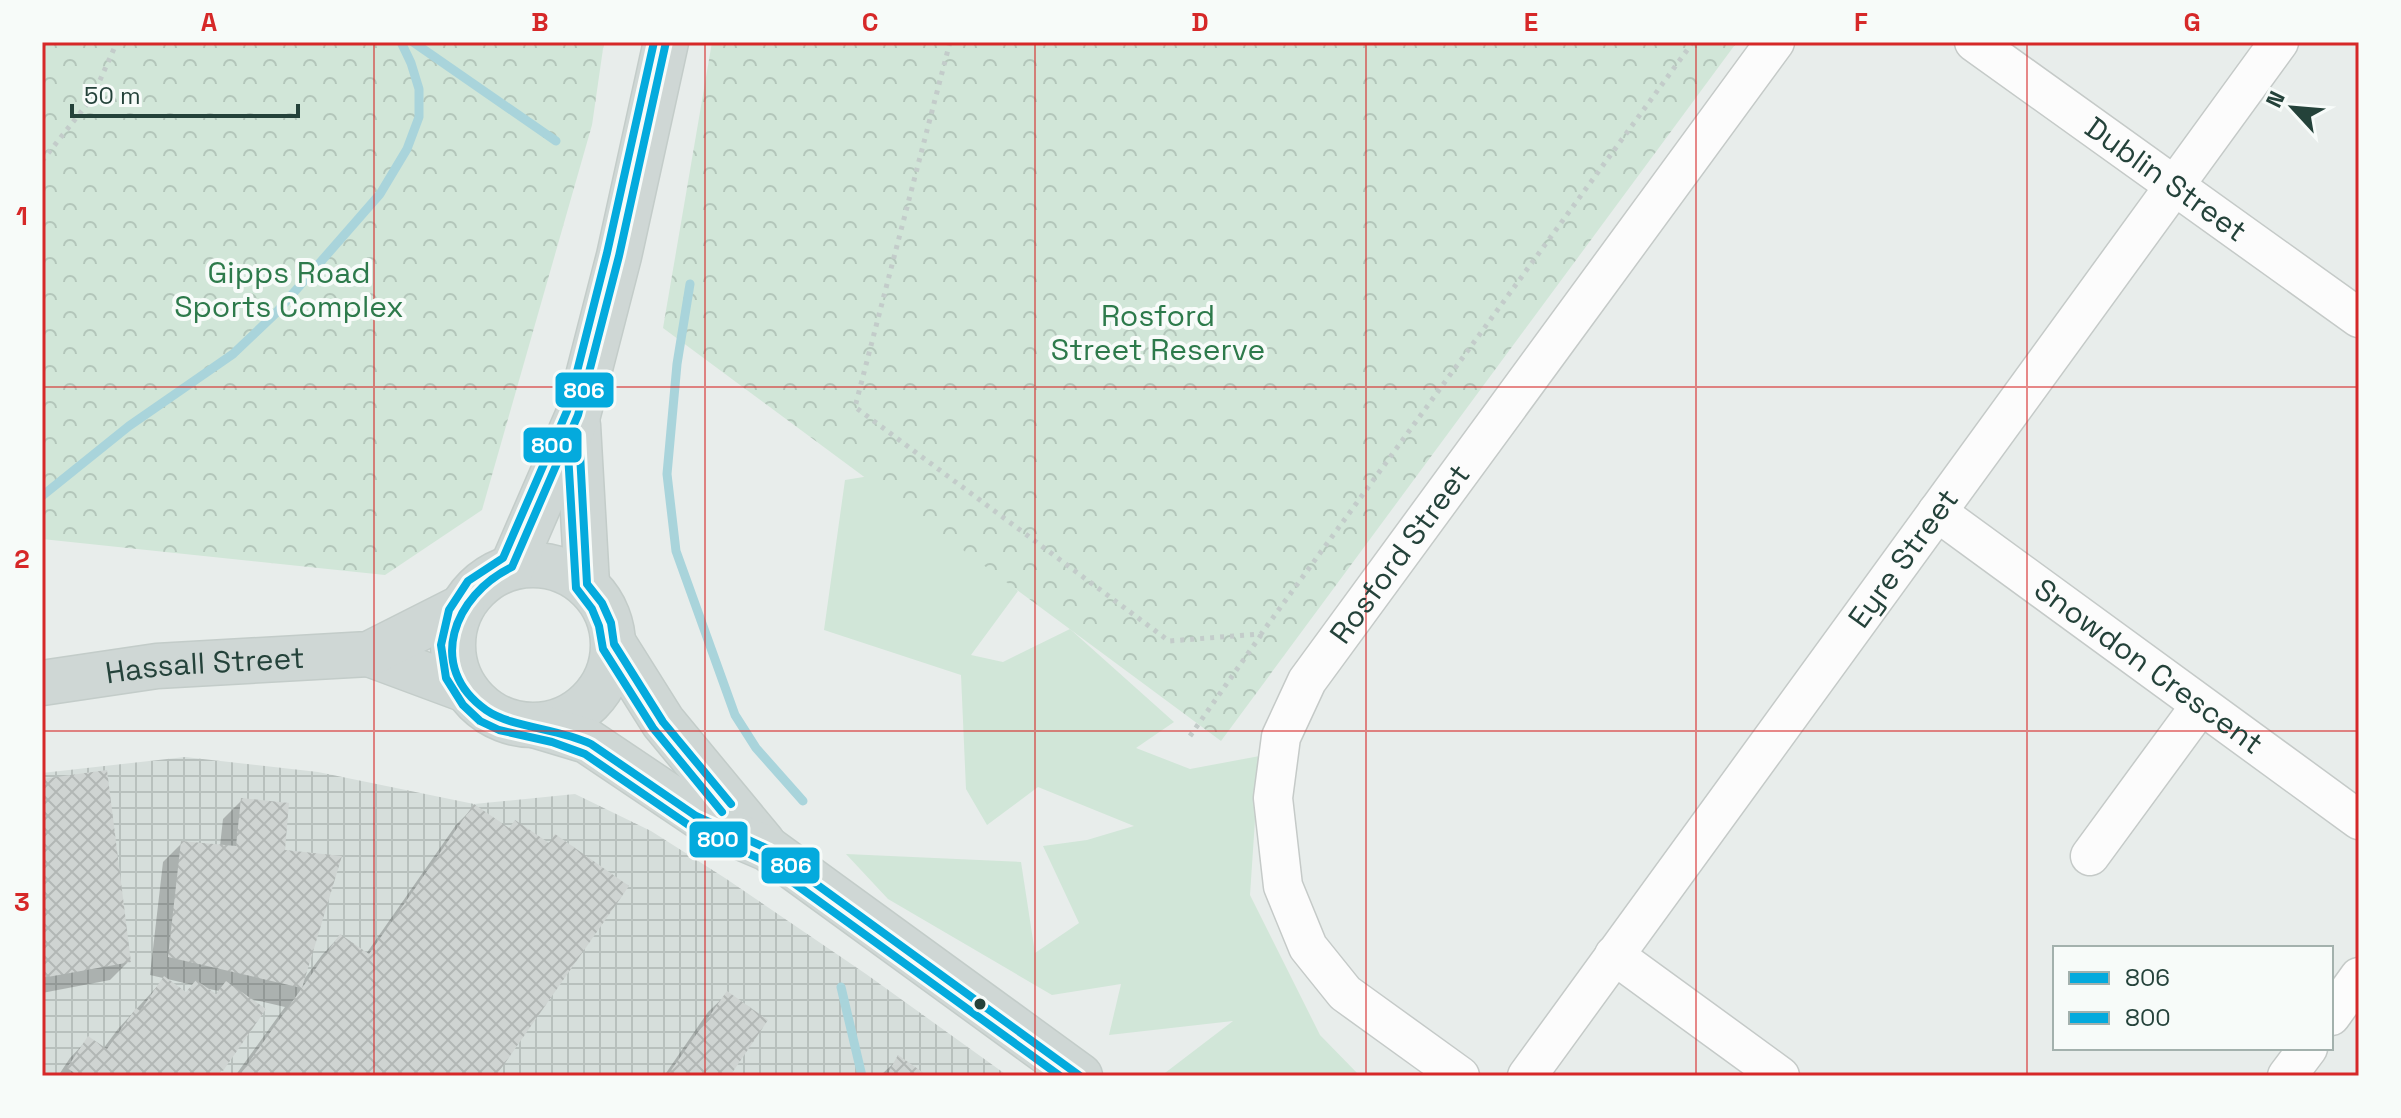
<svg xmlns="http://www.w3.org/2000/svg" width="2401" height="1118" viewBox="0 0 2401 1118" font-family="'Space Grotesk',sans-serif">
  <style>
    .industrial { fill: url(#industrial-grid) }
    .grass { fill: #d1e6d8 }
    .park { fill: url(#park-crowns) }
    .shadow { fill: #0003; fill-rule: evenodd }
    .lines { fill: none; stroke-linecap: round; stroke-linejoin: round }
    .stream { stroke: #a9d4db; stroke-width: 9 }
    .building { fill: url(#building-cross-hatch) }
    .minor-casing { stroke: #c5cac8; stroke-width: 41 }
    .major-casing { stroke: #c3ccc9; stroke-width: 47 }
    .path { stroke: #c3ccca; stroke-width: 5; stroke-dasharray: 4 6; stroke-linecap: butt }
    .minor { stroke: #fcfcfc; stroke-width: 38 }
    .major { stroke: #cfd7d5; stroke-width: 44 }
    .bus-1-casing { stroke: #f7fbf9; stroke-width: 14 }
    .bus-2-casing { stroke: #f7fbf9; stroke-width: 14 }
    .bus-1 { stroke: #04aadd; stroke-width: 8 }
    .bus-2 { stroke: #04aadd; stroke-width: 8 }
    .grid { fill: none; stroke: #d62828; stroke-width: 2; stroke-opacity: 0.55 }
    .bus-dot { fill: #24423a; stroke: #f7fbf9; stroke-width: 3 }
    .labels { text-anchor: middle; stroke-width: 8; stroke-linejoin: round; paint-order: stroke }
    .street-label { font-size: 30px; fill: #24423a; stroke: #f7fbf9 }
    .park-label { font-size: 30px; fill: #2d7a4b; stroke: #f7fbf9 }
    .line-badge { stroke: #f7fbf9; stroke-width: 3 }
    .badge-label { font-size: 22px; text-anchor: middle; font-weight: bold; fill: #fff }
    .neatline { fill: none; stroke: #d62828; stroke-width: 3 }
    .grid-label { font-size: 26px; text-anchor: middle; font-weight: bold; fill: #d62828 }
  </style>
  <defs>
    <pattern id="industrial-grid" width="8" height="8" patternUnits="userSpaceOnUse" patternTransform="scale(2)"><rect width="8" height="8" fill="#d6dedb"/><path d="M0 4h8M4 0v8" fill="none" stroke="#b8c0bd"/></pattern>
    <pattern id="park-crowns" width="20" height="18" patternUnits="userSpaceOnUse" patternTransform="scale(2)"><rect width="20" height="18" fill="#d1e6d8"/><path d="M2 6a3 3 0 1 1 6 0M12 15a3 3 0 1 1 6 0" fill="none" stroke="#b3c6ba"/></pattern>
    <pattern id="building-cross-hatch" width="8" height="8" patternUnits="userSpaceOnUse" patternTransform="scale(2)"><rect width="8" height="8" fill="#cfd4d2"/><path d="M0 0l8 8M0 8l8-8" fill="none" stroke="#b2b7b5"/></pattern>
  </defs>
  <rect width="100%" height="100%" fill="#e8edeb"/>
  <!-- industrial -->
  <polygon class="industrial" points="185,757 318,772 474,804 575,794 651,831 725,878 866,974 1008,1076 42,1076 42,773"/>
  <!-- grass -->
  <polygon class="grass" points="882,474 1018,591 971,655 1003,662 1070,629 1174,722 1136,748 1190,769 1265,755 1256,805 1250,895 1320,1035 1360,1076 1161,1076 1233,1021 1109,1035 1121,984 1052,995 888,899 846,854 1021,862 1035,953 1079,923 1043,846 1087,840 1134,826 1038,787 987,825 966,789 961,675 824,630 845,480"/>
  <!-- park -->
  <g class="park">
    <polygon points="42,42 604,42 592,125 482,510 385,575 42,539"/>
    <polygon points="712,42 1737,42 1221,741 663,328"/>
  </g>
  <!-- shadow -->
  <g class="shadow">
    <polygon points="42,782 129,961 110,980 42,993"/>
    <path d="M242 800 282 852 302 982 322 955 340 936 366 954 456 825 474 807 507 830 547 845 555 836 494 1076H235L285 1007 247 998 222 1070 215 1076H58L70 1058 88 1039 103 1049 118 1029 164 979 185 994 193 985 150 975 163 862 182 843 220 846 223 819ZM204 988 219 991 214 995Z"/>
    <polygon points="727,994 727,1076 664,1076 708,1012"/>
    <polygon points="899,1058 924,1076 880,1076"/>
  </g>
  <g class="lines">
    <!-- stream -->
    <g class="stream">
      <polyline points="413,42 556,141"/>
      <polyline points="690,284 677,364 667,474 676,551 735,715 756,748 803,801"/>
      <polyline points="42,496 129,426 233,354 275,314 380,194 407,149 419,117 419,89 411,63 401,42"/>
      <polyline points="841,987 862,1076"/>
    </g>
  </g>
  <!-- building -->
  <g class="building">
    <polygon points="107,770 131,962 42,978 42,779"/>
    <polygon points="241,798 289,803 285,850 342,856 302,988 340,934 369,954 474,804 509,828 515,820 549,843 555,834 629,886 496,1076 239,1076 302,988 168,957 181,841 236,846"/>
    <polygon points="164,976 186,992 196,980 216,994 226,981 266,1009 223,1071 221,1070 217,1076 79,1076 67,1068 88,1036 107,1049 136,1008 140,1011"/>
    <polygon points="727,991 768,1020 730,1076 667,1076"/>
    <polygon points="898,1055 928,1076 890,1076 889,1071"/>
  </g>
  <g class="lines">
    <defs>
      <g id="minor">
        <path id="s1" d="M1974 42 2359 318"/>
        <path id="s2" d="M1937 512 2359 820"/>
        <polyline points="2090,856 2200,706"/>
        <polyline points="1614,955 1780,1076"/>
        <polyline points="2331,1016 2359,977"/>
        <path id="s3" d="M1460 1076 1345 993 1308 947 1283 886 1273 798 1281 737 1307 681 1775 42"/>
        <path id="s4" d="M1527 1076 2279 42"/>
        <polyline points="2287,1076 2308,1048"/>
      </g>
      <g id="major">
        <polyline points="578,425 587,584"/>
        <circle cx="533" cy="645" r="80"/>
        <polyline points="512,567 578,415 619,256 666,42"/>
        <polyline points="614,644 663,722 763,843"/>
        <polyline points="369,654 466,690"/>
        <path id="s5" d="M42 683 157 666 369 654 462 607"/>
        <polyline points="537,726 587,741 712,825 768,849 1080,1076"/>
      </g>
    </defs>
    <!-- minor casing -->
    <use href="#minor" class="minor-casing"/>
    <!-- major casing -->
    <use href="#major" class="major-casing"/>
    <!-- path -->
    <g class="path">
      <polyline points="950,42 855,407 1169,641 1261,634 1693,42"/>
      <polyline points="42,161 92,98 117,42"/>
      <polyline points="1190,736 1261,635"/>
    </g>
    <!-- minor -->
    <use href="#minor" class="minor"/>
    <!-- major -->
    <use href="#major" class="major"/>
    <defs>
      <g id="bus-1">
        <path d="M666 42 619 256 578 415 512 567C454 595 425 667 486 710 512 728 558 728 591 744L696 816 768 849 1080 1076"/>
        <polyline points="579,435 587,584 602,603 611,623 614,644 663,722 731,804"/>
      </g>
      <g id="bus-2">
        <polyline points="654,42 607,253 567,411 503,558 468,581 449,610 441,645 446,678 463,705 480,721 499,730 552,742 585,754 690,826 762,860 1060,1076"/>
        <polyline points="567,436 576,588 592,609 599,626 603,649 653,728 722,812"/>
      </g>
    </defs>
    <!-- bus-1 casing -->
    <use href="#bus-1" class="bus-1-casing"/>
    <!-- bus-2 casing -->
    <use href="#bus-2" class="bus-2-casing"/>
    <!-- bus-1 -->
    <use href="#bus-1" class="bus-1"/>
    <!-- bus-2 -->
    <use href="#bus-2" class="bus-2"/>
  </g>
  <!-- grid -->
  <path class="grid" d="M374 42V1076M705 42V1076M1035 42V1076M1366 42V1076M1696 42V1076M2027 42V1076M42 387H2359M42 731H2359"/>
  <!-- markers -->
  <circle class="bus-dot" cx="980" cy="1004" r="7"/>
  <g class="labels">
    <!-- street labels -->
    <g class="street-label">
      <text dy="10" stroke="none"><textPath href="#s1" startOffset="236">Dublin Street</textPath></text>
      <text dy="10" stroke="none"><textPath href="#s3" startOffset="636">Rosford Street</textPath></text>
      <text dy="10" stroke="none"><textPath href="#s4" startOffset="640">Eyre Street</textPath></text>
      <text dy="10" stroke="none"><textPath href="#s5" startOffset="164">Hassall Street</textPath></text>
      <text dy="10" stroke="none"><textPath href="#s2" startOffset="262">Snowdon Crescent</textPath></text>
    </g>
    <!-- park labels -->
    <g class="park-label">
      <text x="289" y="283">Gipps Road<tspan x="289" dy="34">Sports Complex</tspan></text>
      <text x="1158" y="326">Rosford<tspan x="1158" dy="34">Street Reserve</tspan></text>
    </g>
  </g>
  <g class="line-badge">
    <rect x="554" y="371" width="61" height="38" rx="8" fill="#04aadd"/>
    <rect x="522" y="426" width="61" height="38" rx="8" fill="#04aadd"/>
    <rect x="688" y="820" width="61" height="39" rx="8" fill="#04aadd"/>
    <rect x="760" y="846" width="61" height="39" rx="8" fill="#04aadd"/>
  </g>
  <g class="badge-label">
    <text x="584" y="398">806</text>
    <text x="552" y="453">800</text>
    <text x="718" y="847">800</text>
    <text x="791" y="873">806</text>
  </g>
  <!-- border -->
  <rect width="2401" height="1118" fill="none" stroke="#f7fbf9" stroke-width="88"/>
  <!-- legend -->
  <rect x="2053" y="946" width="280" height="104" fill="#f7fbf9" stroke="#a3b1ad" stroke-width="2"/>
  <rect x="2069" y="972" width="40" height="12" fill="#04aadd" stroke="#a3b1ad" stroke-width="2"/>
  <text x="2125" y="986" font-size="24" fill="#24423a">806</text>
  <rect x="2069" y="1012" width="40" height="12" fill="#04aadd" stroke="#a3b1ad" stroke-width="2"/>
  <text x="2125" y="1026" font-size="24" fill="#24423a">800</text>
  <!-- north arrow -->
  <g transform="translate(2293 108) rotate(296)" stroke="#f7fbf9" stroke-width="6" paint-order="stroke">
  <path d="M0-6L14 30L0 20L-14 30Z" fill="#24423a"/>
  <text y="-12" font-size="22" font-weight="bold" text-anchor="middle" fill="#24423a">N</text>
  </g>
  <!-- scale -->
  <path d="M72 104v12h226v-12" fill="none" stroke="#24423a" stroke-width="4"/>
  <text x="84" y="104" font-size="24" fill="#24423a" stroke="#f7fbf9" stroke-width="6" paint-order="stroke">50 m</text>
  <rect x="44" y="44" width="2313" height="1030" class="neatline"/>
  <g class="grid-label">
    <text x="209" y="31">A</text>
    <text x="540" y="31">B</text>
    <text x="870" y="31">C</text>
    <text x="1200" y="31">D</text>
    <text x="1531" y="31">E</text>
    <text x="1861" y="31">F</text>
    <text x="2192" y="31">G</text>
    <text x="22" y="225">1</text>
    <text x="22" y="568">2</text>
    <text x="22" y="911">3</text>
  </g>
</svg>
